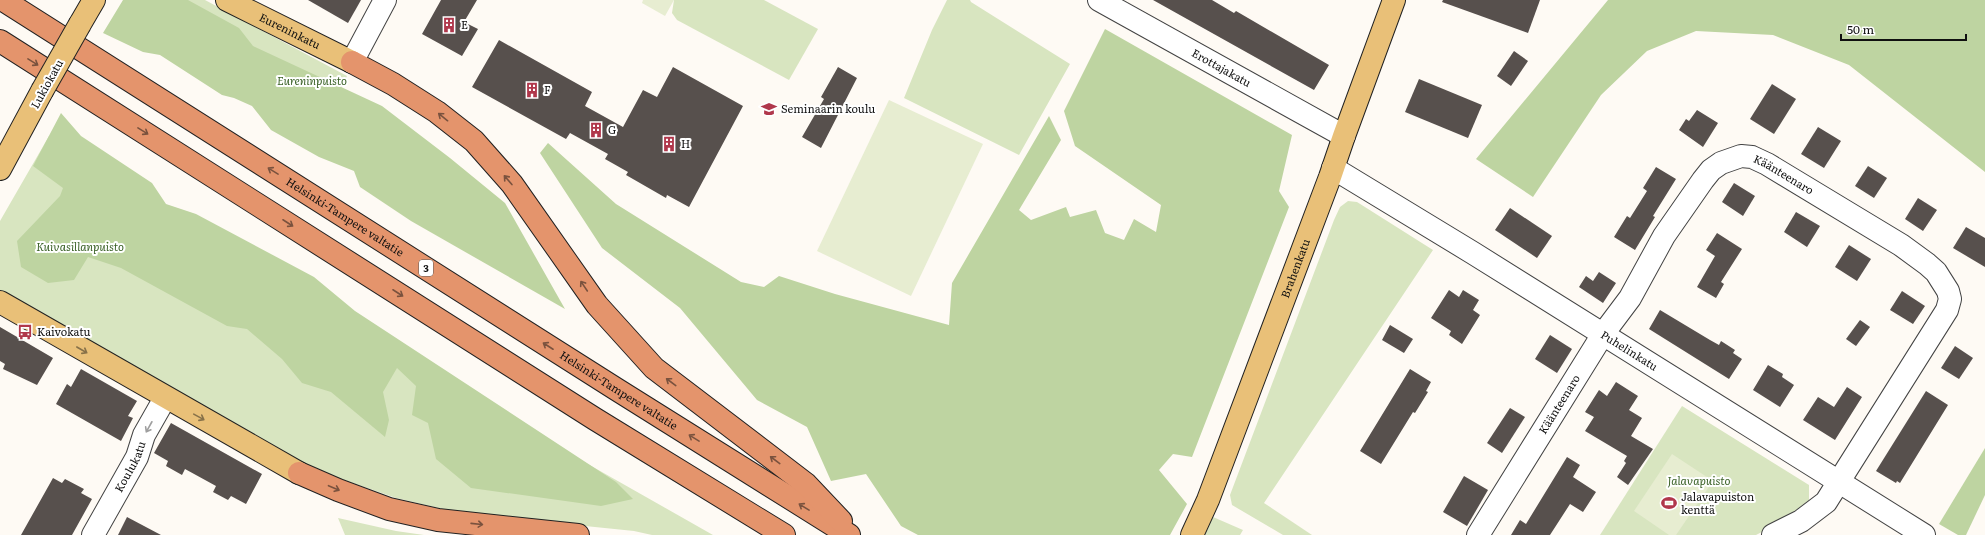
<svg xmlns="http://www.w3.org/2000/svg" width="1985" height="535" viewBox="0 0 1985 535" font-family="Literata,serif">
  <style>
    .green { fill: #d8e5c0 }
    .forest { fill: #bed4a1 }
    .pitch { fill: #e7edd1 }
    .building { fill: #57504d }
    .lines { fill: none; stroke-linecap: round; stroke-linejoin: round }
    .minor-casing { stroke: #434343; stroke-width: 24 }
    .major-casing { stroke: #212121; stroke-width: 24 }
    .highway-casing { stroke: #212121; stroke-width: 24 }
    .minor { stroke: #fff; stroke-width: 22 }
    .major { stroke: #e9c078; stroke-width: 22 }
    .highway { stroke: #e4946c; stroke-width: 22 }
    .major-bridge-casing { stroke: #212121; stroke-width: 24; stroke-linecap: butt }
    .major-bridge { stroke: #e9c078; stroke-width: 22 }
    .oneway { stroke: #7a523e }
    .oneway2 { stroke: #877149 }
    .oneway3 { stroke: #9f9f9f }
    .labels { text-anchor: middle; stroke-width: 4; stroke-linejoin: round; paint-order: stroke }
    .shield { fill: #fff; stroke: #585858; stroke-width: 1 }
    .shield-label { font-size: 10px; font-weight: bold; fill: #101010 }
    .poi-label { font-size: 11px; fill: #101010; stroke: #fff; text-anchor: start }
    .street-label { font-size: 11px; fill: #101010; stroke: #fff }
    .park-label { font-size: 11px; font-style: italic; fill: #3a6127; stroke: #fff }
  </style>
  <rect width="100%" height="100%" fill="#fefaf4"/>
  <!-- green -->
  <g class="green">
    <polygon points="123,0 205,0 347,76 327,114"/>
    <polygon points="674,0 764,0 818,29 789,80 677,20 672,13"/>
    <polygon points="947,0 970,0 971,2 1070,64 1019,155 904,98 932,30"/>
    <polygon points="49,136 491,409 713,535 652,535 634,531 546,522 443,509 396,498 321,472 294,461 0,291 0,221"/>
    <polygon points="1348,201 1357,202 1433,250 1264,503 1312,535 1283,535 1232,505 1230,495 1334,220 1340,207"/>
    <polygon points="1682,406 1809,485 1809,500 1781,522 1756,535 1600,535"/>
    <polygon points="1213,517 1243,530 1240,535 1205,535"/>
    <polygon points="338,518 396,531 424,535 345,535"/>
  </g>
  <!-- forest -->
  <g class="forest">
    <polygon points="123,0 188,0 239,28 253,46 382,106 450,158 505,203 565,309 411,221 360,187 354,171 319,157 271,130 252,106 234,98 222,95 160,55 143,52 103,33"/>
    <polygon points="1608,0 1985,0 1985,172 1849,65 1773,35 1696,31 1647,51 1601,95 1533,197 1476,159"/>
    <polygon points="1105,29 1292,135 1279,191 1289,207 1192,457 1173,454 1159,470 1187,504 1170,535 918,535 901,526 866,474 831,481 807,427 757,400 680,308 602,248 540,153 548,143 616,204 741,282 764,287 779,276 835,294 949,325 952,283 1049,116 1061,140 1019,210 1031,220 1066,207 1070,217 1096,210 1105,233 1124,240 1134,219 1156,232 1161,205 1075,146 1064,111"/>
    <polygon points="61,113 81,136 152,183 166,204 196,214 314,277 355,311 616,482 633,499 601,506 471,488 436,459 428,423 412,415 416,386 397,368 383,392 389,420 385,437 331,392 302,383 282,359 247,329 227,326 121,268 88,257 74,280 48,283 21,267 17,241 60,196 63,188 33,166"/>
    <polygon points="1985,448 1985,495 1966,535 1958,535 1939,524"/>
  </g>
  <!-- pitch -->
  <g class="pitch">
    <polygon points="643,0 674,0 665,16 642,3"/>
    <polygon points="889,100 983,144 911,296 817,251"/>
    <polygon points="1672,454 1713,481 1676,535 1669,535 1634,511"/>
  </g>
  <!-- building -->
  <g class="building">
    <polygon points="308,0 361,0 348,23"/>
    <polygon points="441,0 477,0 464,22 478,29 462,56 422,34"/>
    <polygon points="1153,0 1212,0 1234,13 1236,11 1329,65 1314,90"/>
    <polygon points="1443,0 1540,0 1528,33 1442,2"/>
    <polygon points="499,40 592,92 585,106 623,127 643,90 657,97 673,67 743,106 689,207 667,195 666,198 626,175 628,172 605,159 608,154 570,133 566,139 472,87"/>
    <polygon points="1514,51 1528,61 1511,86 1497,76"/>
    <polygon points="838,67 857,78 821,148 802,137 824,99 821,97"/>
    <polygon points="1419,79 1482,105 1468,138 1405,112"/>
    <polygon points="1772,84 1796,99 1774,134 1750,119"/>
    <polygon points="1697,110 1718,123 1703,147 1679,130 1686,119 1689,121"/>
    <polygon points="1818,127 1841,141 1824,168 1801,154"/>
    <polygon points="1868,166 1887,178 1874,198 1855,186"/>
    <polygon points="1656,167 1676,179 1653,216 1655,217 1635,250 1614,237 1627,216 1630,218 1647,191 1643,188"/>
    <polygon points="1734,183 1755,196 1743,216 1722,202"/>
    <polygon points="1918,198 1937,210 1923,231 1905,219"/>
    <polygon points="1510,208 1552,236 1537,258 1495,230"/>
    <polygon points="1796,212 1820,226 1807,247 1784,232"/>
    <polygon points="1966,227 1985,238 1985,267 1953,248"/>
    <polygon points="1717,233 1742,249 1721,282 1724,284 1716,298 1697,287 1715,256 1706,250"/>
    <polygon points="1849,245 1871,259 1857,281 1835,267"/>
    <polygon points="1599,272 1616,283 1603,303 1579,287 1586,276 1593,281"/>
    <polygon points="1449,290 1459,297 1463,290 1479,300 1473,310 1480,315 1462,344 1449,335 1451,331 1431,318"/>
    <polygon points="1902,291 1925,306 1913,324 1890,310"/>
    <polygon points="1660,310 1710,340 1719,345 1721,341 1735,350 1733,353 1742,359 1729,379 1649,329"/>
    <polygon points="1860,320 1870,327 1856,346 1846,339"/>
    <polygon points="1390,325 1413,339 1404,353 1382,340"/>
    <polygon points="0,327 53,358 37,385 3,369 5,364 0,361"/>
    <polygon points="1550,335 1572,349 1557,373 1535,359"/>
    <polygon points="1955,346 1973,358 1959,379 1941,368"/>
    <polygon points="1768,365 1783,374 1782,377 1794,385 1780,407 1753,390"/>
    <polygon points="81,369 137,401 128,416 133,418 121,441 56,404 67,384 71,387"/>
    <polygon points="1410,369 1431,382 1426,391 1428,392 1415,413 1413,412 1381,464 1360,451"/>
    <polygon points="1616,382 1638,396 1629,410 1642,418 1631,436 1653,449 1628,485 1617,477 1626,463 1624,461 1627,456 1585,431 1594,417 1585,412 1599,390 1607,396"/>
    <polygon points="1847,387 1862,397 1835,440 1803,420 1818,397 1834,407"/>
    <polygon points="1926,391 1948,405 1900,483 1897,481 1896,483 1876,471"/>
    <polygon points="1510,408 1525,417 1502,453 1487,443"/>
    <polygon points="171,423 262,474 246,504 231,496 228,500 213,492 216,486 185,469 182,475 166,466 168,461 154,453"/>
    <polygon points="1567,457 1580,465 1573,477 1596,492 1583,512 1570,504 1550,535 1511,535 1520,520 1526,524"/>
    <polygon points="1464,476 1488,490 1467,526 1443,512"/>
    <polygon points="53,478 62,483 65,479 84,489 81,493 92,499 72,535 21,535"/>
    <polygon points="127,517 161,535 118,535"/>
  </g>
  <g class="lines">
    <defs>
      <g id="minor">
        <path id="s1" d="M1099 0 1344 136"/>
        <polyline points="352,62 385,0"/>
        <path id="s2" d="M1333 168 1473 253 1924 535"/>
        <path id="s3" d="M93 535 137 457 144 435 165 398"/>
        <path id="s4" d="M1478 535 1603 334 1630 298 1664 236 1703 180 1711 170 1721 163 1741 156 1752 157 1767 164 1901 245 1927 264 1936 272 1948 291 1950 299 1947 310 1826 502 1801 521 1773 535"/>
      </g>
      <g id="major">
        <path id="s5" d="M227 0 352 62"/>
        <polyline points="80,24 94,0"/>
        <polyline points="0,169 42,91"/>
        <polyline points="0,302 299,473"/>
        <path id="s6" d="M1192 535 1208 500 1330 177 1344 136 1394 0"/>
      </g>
      <g id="highway">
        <path id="s7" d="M3 0 616 389 849 535"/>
        <polyline points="0,41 595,419 784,535"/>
        <polyline points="352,62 393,84 437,112 474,141 512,184 597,305 654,368 806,484 841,521"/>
        <polyline points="299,473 338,490 389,509 438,520 578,535"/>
      </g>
    </defs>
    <!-- minor casing -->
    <use href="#minor" class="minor-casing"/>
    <!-- major casing -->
    <use href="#major" class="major-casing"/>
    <!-- highway casing -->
    <use href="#highway" class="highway-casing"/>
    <!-- minor -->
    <use href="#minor" class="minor"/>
    <!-- major -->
    <use href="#major" class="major"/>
    <!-- highway -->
    <use href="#highway" class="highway"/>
    <defs>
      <polyline id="major-bridge" points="42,91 80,24"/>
    </defs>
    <!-- major-bridge casing -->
    <use href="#major-bridge" class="major-bridge-casing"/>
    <!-- major-bridge -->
    <use href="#major-bridge" class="major-bridge"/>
  </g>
  <!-- one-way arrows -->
  <defs><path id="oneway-shaft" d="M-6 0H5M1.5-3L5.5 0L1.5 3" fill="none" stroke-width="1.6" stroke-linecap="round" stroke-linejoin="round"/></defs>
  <g class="oneway">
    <use href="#oneway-shaft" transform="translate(33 62) rotate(32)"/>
    <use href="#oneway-shaft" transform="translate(443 117) rotate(-141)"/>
    <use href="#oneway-shaft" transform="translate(143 131) rotate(32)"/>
    <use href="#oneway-shaft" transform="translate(273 171) rotate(-148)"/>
    <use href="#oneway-shaft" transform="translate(508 180) rotate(-131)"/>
    <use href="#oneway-shaft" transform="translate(288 223) rotate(33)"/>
    <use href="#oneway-shaft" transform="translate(584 286) rotate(-124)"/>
    <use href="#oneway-shaft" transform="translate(398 293) rotate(33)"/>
    <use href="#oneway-shaft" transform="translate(548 346) rotate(-147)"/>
    <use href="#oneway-shaft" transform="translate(671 382) rotate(-143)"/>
    <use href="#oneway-shaft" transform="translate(694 438) rotate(-148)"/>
    <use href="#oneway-shaft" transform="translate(775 460) rotate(-143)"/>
    <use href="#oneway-shaft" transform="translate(334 488) rotate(23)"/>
    <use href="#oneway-shaft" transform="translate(804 507) rotate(-148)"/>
    <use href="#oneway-shaft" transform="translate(477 524) rotate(6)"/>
  </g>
  <g class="oneway2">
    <use href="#oneway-shaft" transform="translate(82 350) rotate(30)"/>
    <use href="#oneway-shaft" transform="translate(199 417) rotate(29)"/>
  </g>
  <use class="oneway3" href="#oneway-shaft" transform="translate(149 427) rotate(119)"/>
  <!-- icons -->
  <defs>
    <symbol id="building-bare" viewBox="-9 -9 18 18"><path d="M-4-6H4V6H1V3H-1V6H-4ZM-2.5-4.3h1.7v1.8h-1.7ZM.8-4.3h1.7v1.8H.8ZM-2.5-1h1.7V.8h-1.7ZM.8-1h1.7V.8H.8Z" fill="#b0374b" stroke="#fff" stroke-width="2.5" paint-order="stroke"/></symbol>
    <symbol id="school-bare" viewBox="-9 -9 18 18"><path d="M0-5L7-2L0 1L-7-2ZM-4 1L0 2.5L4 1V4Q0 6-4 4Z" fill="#b0374b" stroke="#fff" stroke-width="2.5" paint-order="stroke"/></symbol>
    <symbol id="bus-bare" viewBox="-9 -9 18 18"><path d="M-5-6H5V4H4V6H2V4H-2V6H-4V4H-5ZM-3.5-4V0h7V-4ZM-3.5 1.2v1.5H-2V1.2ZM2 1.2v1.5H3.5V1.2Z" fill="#b0374b" stroke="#fff" stroke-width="2.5" paint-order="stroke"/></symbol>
    <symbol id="stadium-bare" viewBox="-9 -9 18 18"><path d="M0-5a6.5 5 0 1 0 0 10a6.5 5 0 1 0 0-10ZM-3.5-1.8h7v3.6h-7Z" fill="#b0374b" stroke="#fff" stroke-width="2.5" paint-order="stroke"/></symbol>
  </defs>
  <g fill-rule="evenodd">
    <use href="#building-bare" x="438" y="14" width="22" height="22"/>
    <use href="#building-bare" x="521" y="79" width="22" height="22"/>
    <use href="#school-bare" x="758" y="98" width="22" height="22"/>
    <use href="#building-bare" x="585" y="119" width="22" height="22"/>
    <use href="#building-bare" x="658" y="133" width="22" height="22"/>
    <use href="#bus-bare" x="14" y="321" width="22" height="22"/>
    <use href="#stadium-bare" x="1658" y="492" width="22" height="22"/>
  </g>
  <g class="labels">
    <!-- shield labels -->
    <rect class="shield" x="419" y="260" width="14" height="16" rx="3"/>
    <g class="shield-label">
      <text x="426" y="272">3</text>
    </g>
    <!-- poi labels -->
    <g class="poi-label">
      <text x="461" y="29">E</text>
      <text x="544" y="94">F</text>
      <text x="781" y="113">Seminaarin koulu</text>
      <text x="608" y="134">G</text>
      <text x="681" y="148">H</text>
      <text x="37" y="336">Kaivokatu</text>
      <text x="1681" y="501">Jalavapuiston<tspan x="1681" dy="13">kenttä</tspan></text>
    </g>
    <!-- street labels -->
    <g class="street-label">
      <text dy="4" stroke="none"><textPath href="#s5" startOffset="70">Eureninkatu</textPath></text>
      <text dy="4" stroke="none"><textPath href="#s1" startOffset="140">Erottajakatu</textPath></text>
      <text transform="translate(47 84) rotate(-61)" y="4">Lukiokatu</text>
      <text dy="4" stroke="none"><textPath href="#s4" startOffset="514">Käänteenaro</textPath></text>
      <text dy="4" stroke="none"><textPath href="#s7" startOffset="405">Helsinki-Tampere valtatie</textPath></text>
      <text dy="4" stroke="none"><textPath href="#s6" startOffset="286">Brahenkatu</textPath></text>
      <text dy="4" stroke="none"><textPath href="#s2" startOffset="348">Puhelinkatu</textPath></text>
      <text dy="4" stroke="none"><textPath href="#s7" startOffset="729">Helsinki-Tampere valtatie</textPath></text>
      <text dy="4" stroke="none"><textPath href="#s4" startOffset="154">Käänteenaro</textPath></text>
      <text dy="4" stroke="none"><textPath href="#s3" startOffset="78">Koulukatu</textPath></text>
    </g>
    <!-- park labels -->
    <g class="park-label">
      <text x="312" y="85">Eureninpuisto</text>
      <text x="80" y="251">Kuivasillanpuisto</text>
      <text x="1699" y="485">Jalavapuisto</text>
    </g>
  </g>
  <!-- scale -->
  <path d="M1841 34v6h125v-6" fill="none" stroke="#101010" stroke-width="2"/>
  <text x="1847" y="34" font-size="12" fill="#101010" stroke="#ffffff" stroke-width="3" paint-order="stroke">50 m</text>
</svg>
